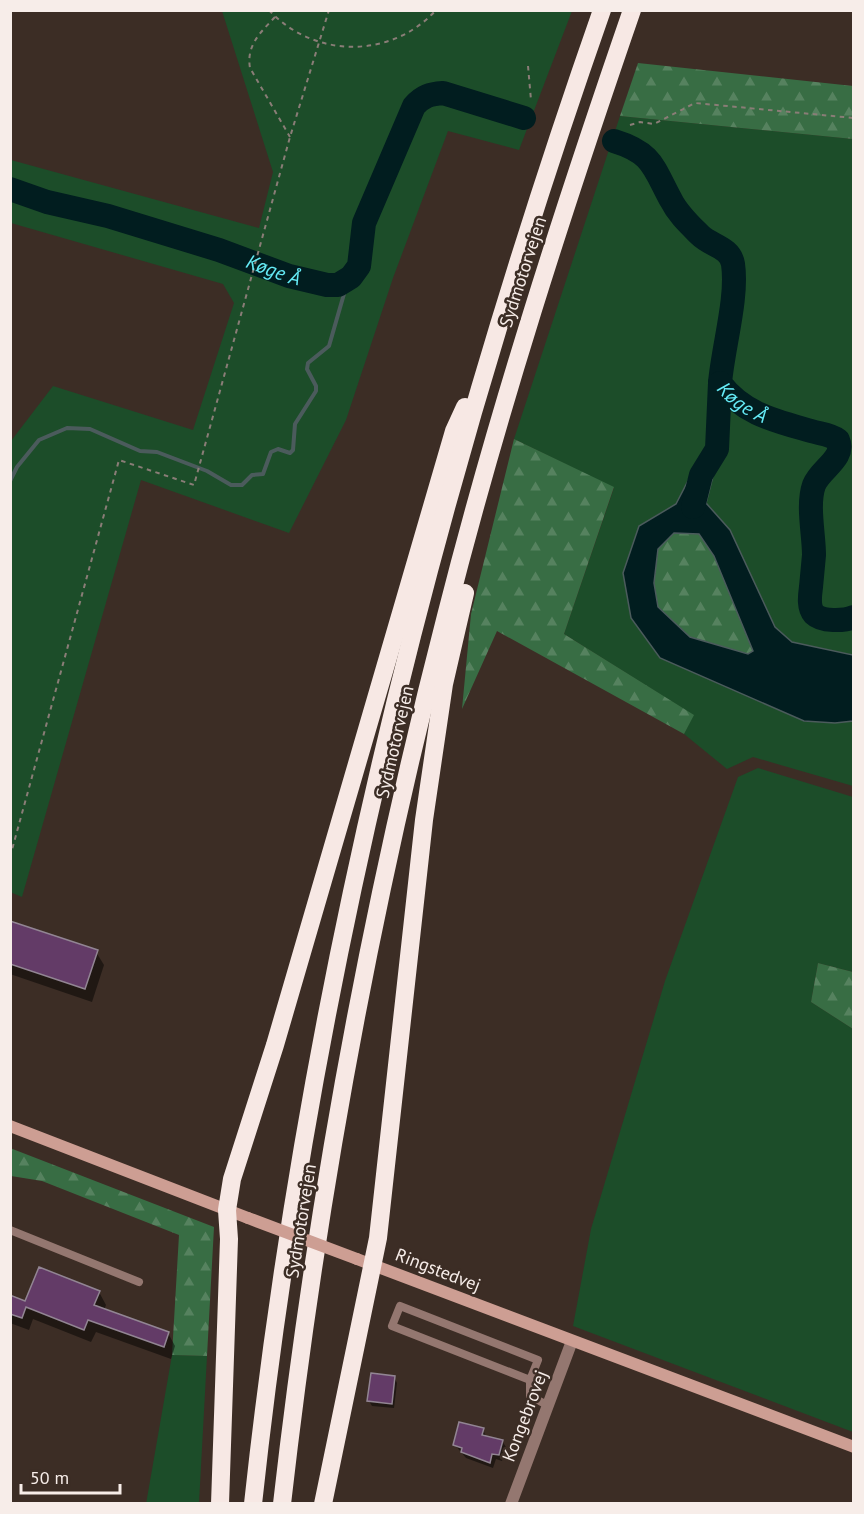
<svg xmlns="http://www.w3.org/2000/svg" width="864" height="1514" viewBox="0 0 864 1514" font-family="'PT Sans',sans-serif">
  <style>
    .green { fill: #1c4d29 }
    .forest { fill: url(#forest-firs) }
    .water { fill: #011d1f; stroke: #4b5b5c; stroke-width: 1.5; fill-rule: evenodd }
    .shadow { fill: #0007 }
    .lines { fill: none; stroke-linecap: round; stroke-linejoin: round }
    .stream { stroke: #4b5b5c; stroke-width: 4 }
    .river { stroke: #011d1f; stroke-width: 24 }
    .building { fill: #633b67; stroke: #928593; stroke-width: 1.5 }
    .path { stroke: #8a7d77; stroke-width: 2; stroke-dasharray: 4.5 4.5; stroke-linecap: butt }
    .service { stroke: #947770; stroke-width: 8 }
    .tertiary { stroke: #947770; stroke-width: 12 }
    .secondary { stroke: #cd9e93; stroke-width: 12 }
    .motorway { stroke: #f7e8e4; stroke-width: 18 }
    .secondary-bridge { stroke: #cd9e93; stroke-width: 12 }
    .labels { text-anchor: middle; stroke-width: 5; stroke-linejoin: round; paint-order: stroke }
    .street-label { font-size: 18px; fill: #f7ede9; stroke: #3c2d25 }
    .water-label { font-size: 20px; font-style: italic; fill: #65ebf6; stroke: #3c2d25 }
  </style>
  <defs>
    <pattern id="forest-firs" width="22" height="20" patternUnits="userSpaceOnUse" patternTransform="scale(1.5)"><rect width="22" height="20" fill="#386d44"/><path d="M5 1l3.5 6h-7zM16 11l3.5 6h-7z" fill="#56825f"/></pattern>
  </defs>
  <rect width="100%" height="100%" fill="#3c2d25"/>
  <!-- green -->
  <g class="green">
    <polygon points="222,11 572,11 519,150 448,131 393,278 346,420 289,533 141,480 22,897 10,892 11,441 53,386 193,430 234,303 223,284 11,223 11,160 259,228 273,172"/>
    <polygon points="620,116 853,139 853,655 792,642 775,627 730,530 706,503 712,476 690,477 676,504 639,526 747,694 804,721 835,723 853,721 853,786 753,757 727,769 684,734 693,715 564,634 614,488 514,439"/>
    <polygon points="758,768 853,797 853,972 818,963 811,1002 853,1029 853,1432 573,1326 591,1229 665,981 738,777"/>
    <polygon points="172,1355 207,1356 199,1503 146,1504"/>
  </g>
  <!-- forest -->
  <g class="forest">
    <polygon points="638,63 853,86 853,139 620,116"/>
    <polygon points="514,439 614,487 564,634 694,715 684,734 497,631 462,709 471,614"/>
    <polygon points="674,533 699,534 714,556 753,651 748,655 690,637 658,607 654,583 658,549"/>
    <polygon points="818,963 853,972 853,1029 811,1002"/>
    <polygon points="10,1148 214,1227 207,1356 172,1355 179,1235 42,1181 11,1176"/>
  </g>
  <!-- water -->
  <path class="water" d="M713 476 706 503 730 530 775 627 792 642 853 655V721L835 723 804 721 660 658 631 618 623 573 639 526 676 504 690 477ZM674 533 699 534 714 556 753 651 748 654 690 637 658 607 654 583 658 549Z"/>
  <!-- shadow -->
  <g class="shadow">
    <polygon points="10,923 96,952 104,965 92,1002 10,974"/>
    <polygon points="99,1292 106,1305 104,1310 168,1333 175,1346 171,1359 96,1332 91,1342 33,1319 29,1330 10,1323 10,1297 26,1303"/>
    <polygon points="394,1377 397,1383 394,1408 372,1406 369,1401"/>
    <polygon points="483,1429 486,1437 502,1441 506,1447 502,1461 496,1459 493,1468 466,1458 455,1445"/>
  </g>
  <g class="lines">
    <!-- stream -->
    <polyline class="stream" points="10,481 17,467 39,440 67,428 90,429 140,451 157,452 207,471 231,485 242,485 252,475 263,474 271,452 278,449 290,453 293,450 295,424 316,391 316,386 307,369 308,363 329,346 348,280"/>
    <!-- river -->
    <g class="river">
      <path id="s1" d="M614 141C653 153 653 167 671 200 678 214 689 224 700 235 711 246 730 247 733 264 738 298 723 347 720 383 743 414 776 421 811 431 821 434 830 434 838 440 846 458 820 469 814 485 807 505 814 534 814 555 813 565 812 576 811 587 810 595 808 607 814 614 822 622 844 621 854 617"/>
      <path id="s2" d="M10 189 47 202 108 216 219 250 289 276 327 285H338L351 277 359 266 364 223 414 106C423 96 430 94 443 93L524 118"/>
      <polyline points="693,507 701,475 717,449 720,383"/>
    </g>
  </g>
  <!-- building -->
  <g class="building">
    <polygon points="10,921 98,950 85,989 10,964"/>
    <polygon points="39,1267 100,1291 94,1305 169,1332 164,1347 88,1320 84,1330 26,1307 22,1318 10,1314 10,1295 25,1301"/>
    <polygon points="371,1373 395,1376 392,1404 367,1401"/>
    <polygon points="459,1422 484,1428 482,1435 503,1440 499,1455 492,1454 490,1463 461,1452 462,1448 453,1445"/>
  </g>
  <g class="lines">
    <!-- path -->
    <g class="path">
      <path d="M269 10C314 59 392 59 436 10"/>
      <path d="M275 17C261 32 246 45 250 68L290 137"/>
      <polyline points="528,66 531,100"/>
      <polyline points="630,125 640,122 654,124 695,103 854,118"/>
      <polyline points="10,857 119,460 194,485 290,137 329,10"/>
    </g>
    <!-- service -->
    <g class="service">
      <polyline points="10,1230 139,1282"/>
      <polygon points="400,1306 538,1360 530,1380 392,1326"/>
      <polyline points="530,1380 530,1396 549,1406"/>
    </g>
    <!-- tertiary -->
    <polyline class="tertiary" points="511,1504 572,1341"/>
    <!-- secondary -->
    <g class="secondary">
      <polyline points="10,1126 248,1218"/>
      <polyline points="357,1259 854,1447"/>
    </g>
    <!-- motorway -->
    <g class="motorway">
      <polyline points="220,1504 229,1239 227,1210 232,1179 275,1045 454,431 465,407"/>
      <path d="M253 1504C308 995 433 492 602 10"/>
      <path d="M282 1504C316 1205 371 906 446 616 498 411 563 210 632 10"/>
      <polyline points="323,1504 378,1238 424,820 444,684 465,593"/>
    </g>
    <!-- secondary-bridge -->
    <polyline class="secondary-bridge" points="248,1218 357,1259"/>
  </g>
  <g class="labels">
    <!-- street labels -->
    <g class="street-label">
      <text transform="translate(523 272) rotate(-72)" y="6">Sydmotorvejen</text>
      <text transform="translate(395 742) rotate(-77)" y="6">Sydmotorvejen</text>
      <text transform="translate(301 1221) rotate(-81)" y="6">Sydmotorvejen</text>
      <text transform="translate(438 1270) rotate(21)" y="6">Ringstedvej</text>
      <text transform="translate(525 1416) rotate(-69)" y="6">Kongebrovej</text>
    </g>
    <!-- water labels -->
    <g class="water-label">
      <text dy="7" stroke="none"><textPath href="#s2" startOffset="276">Køge Å</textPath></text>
      <text dy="7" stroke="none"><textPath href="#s1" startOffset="327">Køge Å</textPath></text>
    </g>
  </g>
  <!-- border -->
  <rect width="864" height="1514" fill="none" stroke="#f7ede9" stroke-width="24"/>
  <!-- scale -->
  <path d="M21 1484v9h99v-9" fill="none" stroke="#f7ede9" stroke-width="3"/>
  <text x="30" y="1484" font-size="18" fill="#f7ede9" stroke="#3c2d25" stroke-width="4.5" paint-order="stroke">50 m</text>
</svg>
